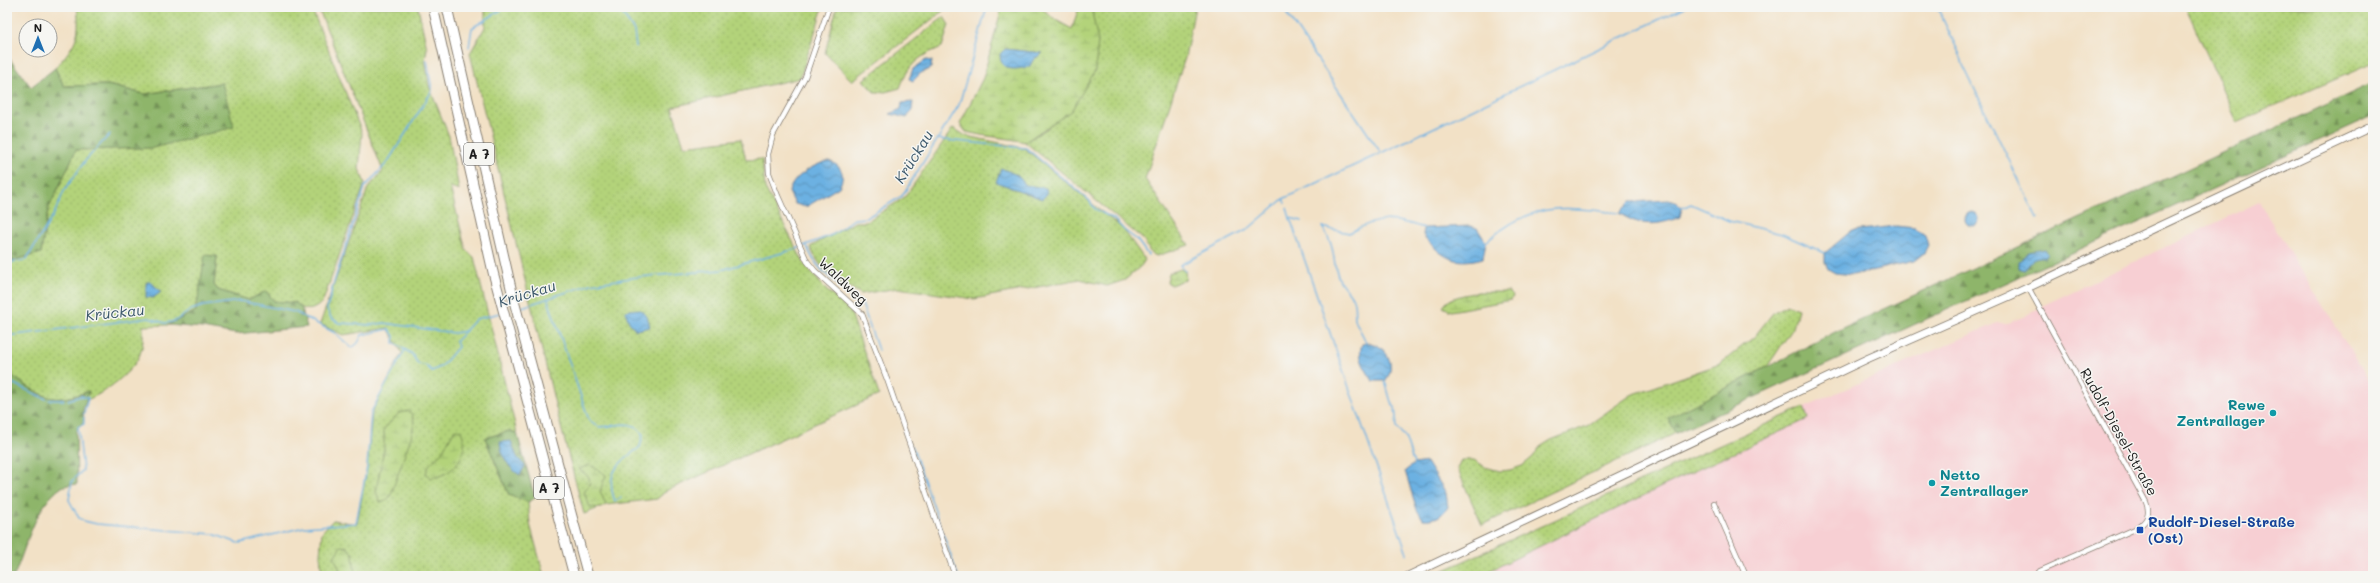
<svg xmlns="http://www.w3.org/2000/svg" width="2380" height="583" viewBox="0 0 2380 583" font-family="Mali,sans-serif">
  <style>
    .built { fill: #f7cfd3 }
    .grass { fill: url(#grass-dots); stroke: #68784b }
    .forest { fill: url(#forest-firs); stroke: #556843 }
    .wetland { fill: url(#wetland-marsh); stroke: #68784b; fill-rule: evenodd }
    .water { fill: url(#water-waves); stroke: #44667f }
    .lines { fill: none; stroke-linecap: round; stroke-linejoin: round }
    .stream { stroke: #6cb1e2; stroke-width: 1.5 }
    .minor-casing { stroke: #877e71; stroke-width: 6 }
    .secondary-casing { stroke: #877e71; stroke-width: 9 }
    .motorway-casing { stroke: #877e71; stroke-width: 11 }
    .minor { stroke: #fff; stroke-width: 4.5 }
    .secondary { stroke: #fff; stroke-width: 7 }
    .motorway { stroke: #fff; stroke-width: 9 }
    .culture-dot { fill: #0f9aa8; stroke: #f6f6f2; stroke-width: 1.5 }
    .transit-dot { fill: #1a4fb4; stroke: #f6f6f2; stroke-width: 1.5 }
    .labels { text-anchor: middle; stroke-width: 3; stroke-linejoin: round; paint-order: stroke }
    .shield { fill: #f6f6f2; stroke: #5d5d5c; stroke-width: 1 }
    .shield-label { font-size: 13px; font-weight: bold; fill: #1c1c1c }
    .street-label { font-size: 14px; fill: #1c1c1c; stroke: #f6f6f2 }
    .culture-label { font-size: 14px; font-weight: bold; fill: #0d838f; stroke: #f6f6f2; text-anchor: end }
    .transit-label { font-size: 14px; font-weight: bold; fill: #164399; stroke: #f6f6f2; text-anchor: start }
    .water-label { font-size: 15px; font-style: italic; fill: #3c586b; stroke: #f6f6f2 }
  </style>
  <defs>
    <pattern id="grass-dots" width="8" height="8" patternUnits="userSpaceOnUse"><rect width="8" height="8" fill="#b3d37a"/><path d="M2 2h.1M6 6h.1" fill="none" stroke="#99b569" stroke-width="1.8" stroke-linecap="round"/></pattern>
    <pattern id="forest-firs" width="22" height="20" patternUnits="userSpaceOnUse"><rect width="22" height="20" fill="#8eb56a"/><path d="M5 1l3.5 6h-7zM16 11l3.5 6h-7z" fill="#739256"/></pattern>
    <pattern id="wetland-marsh" width="20" height="14" patternUnits="userSpaceOnUse"><rect width="20" height="14" fill="#b3d37a"/><path d="M1 5h8M5 5V1M11 12h8M15 12V8" fill="none" stroke="#99b569"/></pattern>
    <pattern id="water-waves" width="16" height="10" patternUnits="userSpaceOnUse"><rect width="16" height="10" fill="#6cb1e2"/><path d="M0 5q4-4 8 0t8 0" fill="none" stroke="#588fb6"/></pattern>
  </defs>
  <rect width="100%" height="100%" fill="#f6f6f2"/>
  <filter id="ink" filterUnits="userSpaceOnUse"><feTurbulence type="fractalNoise" baseFrequency=".025" numOctaves="2"/><feDisplacementMap in="SourceGraphic" scale="8" xChannelSelector="R" yChannelSelector="G"/><feConvolveMatrix kernelMatrix="1 2 1 2 8 2 1 2 1" color-interpolation-filters="sRGB"/></filter>
  <filter id="wash" filterUnits="userSpaceOnUse"><feTurbulence type="fractalNoise" baseFrequency=".012" numOctaves="4" result="noise"/><feDisplacementMap in="SourceGraphic" scale="16" xChannelSelector="R" yChannelSelector="G"/><feGaussianBlur stdDeviation="0.9" result="paint"/><feColorMatrix in="noise" values="0 0 0 0 0 0 0 0 0 0 0 0 0 0 0 0 0 1.4 0 .05"/><feComposite in="paint" operator="in"/></filter>
  <g filter="url(#wash)">
    <rect width="100%" height="100%" fill="#f2e1c6"/>
    <!-- built -->
    <polygon class="built" points="2259,202 2373,387 2373,576 1479,576 1690,473 1808,419 1804,407 1997,323 2007,323 2023,317 2046,304"/>
    <!-- grass -->
    <g class="grass">
      <path d="M77 7H311L362 133 359 169 365 183 323 301C314 311 306 313 296 303L273 301 266 291 249 300 218 290 214 285 217 256 196 303V311L168 325 143 326C143 335 144 344 140 354 135 370 103 395 86 400L89 391C78 395 64 400 52 398 40 396 17 380 7 372V262L41 253 48 210 76 150 99 148 222 83 144 94 108 85 64 86 55 68C75 45 81 38 77 7Z"/>
      <polygon points="318,7 418,7 427,49 425,59 429,86 449,136 459,190 450,187 466,250 474,257 517,433 509,431 485,438 509,495 528,502 530,524 544,576 322,576 320,554 322,532 333,520 357,524 367,467 372,412 402,353 388,328 343,335 320,324 368,188 383,171"/>
      <polygon points="485,7 823,7 800,78 672,107 684,146 741,139 746,160 762,159 765,188 804,263 827,291 849,307 879,395 666,491 657,499 606,505 584,514 556,408 470,53 485,27"/>
      <polygon points="837,7 948,7 852,81 825,53"/>
      <polygon points="1091,7 1195,7 1185,58 1145,179 1189,245 1157,256 1151,254 1144,240 1025,142 1048,128 1092,15"/>
      <polygon points="2186,7 2373,7 2373,63 2237,122"/>
      <path d="M944 17 949 25 942 47C918 57 909 63 900 88L885 92H874L863 80Z"/>
      <path d="M953 128 966 136 1024 148 1123 229 1145 260 1141 266 1125 280 1107 286 1080 279 974 299 898 288 861 294C838 280 822 274 810 247L855 222H866L905 197Z"/>
      <polygon points="1787,305 1798,309 1793,328 1767,367 1669,418 1676,433 1482,525 1457,468 1461,460 1474,460 1485,467 1500,471 1510,470 1522,466 1533,457 1540,447 1551,440 1587,426 1631,395 1720,364 1754,337 1773,313"/>
      <polygon points="1804,407 1808,419 1690,473 1479,576 1431,576"/>
    </g>
    <!-- forest -->
    <g class="forest">
      <polygon points="9,58 31,87 55,68 64,86 108,85 144,94 222,83 234,127 153,148 76,150 48,210 41,253 7,262 7,60"/>
      <polygon points="2373,83 2373,116 1676,433 1668,418 1841,329"/>
      <polygon points="205,255 217,256 214,285 218,290 249,300 266,291 274,301 296,303 302,309 307,327 236,334 202,328 168,325 196,311"/>
      <path d="M7 372C17 379 40 397 53 398 65 400 78 395 89 391L83 410 84 421 76 431 77 484C72 485 65 485 62 487 35 505 26 548 14 576H7Z"/>
      <polygon points="509,431 517,433 535,498 528,502 509,495 485,438"/>
    </g>
    <!-- wetland -->
    <g class="wetland">
      <path d="M1002 7H1040L1054 19 1072 29 1079 7H1091L1098 41 1095 71 1071 111 1025 142C1005 137 986 137 966 132L960 124 983 78ZM1005 49 1042 53 1033 60Z"/>
      <polygon points="1181,269 1185,271 1186,279 1171,285 1167,282 1169,273"/>
      <path d="M1478 292H1509L1513 296 1511 300 1451 311 1443 307C1449 296 1466 295 1478 292Z"/>
      <polygon points="408,411 412,414 414,423 411,437 390,497 384,502 380,502 376,491 384,449 384,429 399,413"/>
      <path d="M455 429 461 431C472 454 453 476 430 478L426 473 429 465 442 452Z"/>
      <polygon points="590,465 606,475 600,491 606,505 601,508 590,507 584,492 590,484 589,477 579,469"/>
      <polygon points="341,546 347,547 353,554 355,576 343,576 334,557"/>
    </g>
    <!-- water -->
    <g class="water">
      <path d="M1005 49 1043 53 1033 60 1030 66C1017 70 1000 73 1000 54Z"/>
      <polygon points="926,60 932,61 931,68 921,73 913,81 909,79 913,69"/>
      <polygon points="913,102 912,110 907,118 890,114 901,109 902,103"/>
      <path d="M829 161C842 166 846 175 839 187L806 207 795 204 789 192C792 177 814 164 829 161Z"/>
      <polygon points="1001,168 1017,175 1026,185 1046,188 1047,194 1042,199 996,182"/>
      <path d="M1669 200 1677 203 1682 208 1680 217C1658 226 1639 227 1619 213L1630 202Z"/>
      <circle cx="1972" cy="219" r="7"/>
      <path d="M1470 226 1477 228 1486 242 1483 258C1454 266 1441 257 1423 235L1424 228Z"/>
      <polygon points="1896,226 1915,228 1925,235 1928,245 1924,253 1914,261 1853,275 1835,273 1828,269 1825,262 1825,253 1851,231"/>
      <path d="M2045 249 2048 254 2045 258C2035 257 2029 261 2025 270L2018 268V261L2029 252Z"/>
      <polygon points="150,281 161,292 153,298 146,297 146,283"/>
      <path d="M637 309C647 312 648 318 650 327L636 330 629 322 625 311Z"/>
      <path d="M1366 343C1386 342 1398 367 1385 381H1373C1365 368 1357 359 1362 344Z"/>
      <path d="M511 441 517 457 525 466 520 475C509 469 501 455 500 442Z"/>
      <path d="M1427 462 1446 493 1448 507C1441 517 1435 520 1423 519L1417 510 1405 471 1414 464Z"/>
    </g>
    <g class="lines">
      <!-- stream -->
      <g class="stream">
        <polyline points="618,7 634,31 636,47"/>
        <polyline points="1937,7 1961,57 1963,65 2037,218"/>
        <polyline points="469,47 472,28 506,7"/>
        <polyline points="427,60 432,91 387,163 365,187 333,285 327,309 331,318 339,323 356,324 371,325 384,323 454,333 466,331"/>
        <polyline points="936,139 1026,148 1089,200 1095,209 1114,219 1124,230 1137,240 1148,255"/>
        <polyline points="1381,153 1685,7"/>
        <polyline points="1283,199 1285,203"/>
        <polyline points="1287,208 1290,218 1302,221"/>
        <polyline points="1682,208 1691,204 1729,221 1782,234 1825,253"/>
        <polyline points="1290,218 1407,554"/>
        <path d="M1322 227C1337 248 1331 258 1339 279 1342 286 1348 290 1352 297 1356 304 1354 311 1355 318 1356 326 1364 335 1366 343"/>
        <path d="M1322 227 1349 233C1379 216 1392 218 1424 228"/>
        <path d="M1486 242C1532 202 1561 206 1619 213"/>
        <path d="M807 246C816 272 838 283 858 300"/>
        <polyline points="7,263 26,260 54,214 64,191 85,161 110,134"/>
        <polyline points="1185,271 1180,265 1247,230 1283,199 1381,153 1282,7"/>
        <path d="M548 300 589 420 599 427C616 427 633 417 643 435L640 447C619 463 604 472 615 501L621 498"/>
        <polyline points="862,304 878,350"/>
        <polyline points="519,308 591,284 638,277 721,270 796,249 834,234 854,219 866,218 902,196 959,105 987,7"/>
        <polyline points="7,336 149,318 165,323 175,321 191,310 203,306 240,301 295,312 335,333 352,348 358,343 362,335 389,329 394,336 394,343 412,354 418,364 425,365 432,371 442,366 458,347 456,341 476,319 500,313"/>
        <polyline points="7,377 12,383 46,399"/>
        <polyline points="1385,381 1391,402 1395,407 1397,428 1405,437 1414,464"/>
        <polyline points="49,400 64,400"/>
        <polyline points="68,400 81,396 88,398 84,414"/>
        <polyline points="84,417 84,424 78,427 83,470 72,481 69,500 79,518 84,521 97,524 213,534 238,543"/>
        <polyline points="912,446 958,576"/>
        <polyline points="240,543 304,527 356,523 367,467 371,412 405,350"/>
      </g>
    </g>
  </g>
  <g filter="url(#ink)">
    <g class="lines">
      <defs>
        <g id="minor">
          <polyline points="829,7 805,77 773,135 768,154 769,173 778,196 807,261 815,271 862,314 888,382 955,576"/>
          <path d="M2028 287 2146 502C2151 515 2147 522 2135 529L2040 571 2035 576"/>
          <polyline points="1714,503 1746,576"/>
        </g>
        <polyline id="secondary" points="1408,576 1869,358 2010,296 2373,126"/>
        <g id="motorway">
          <polyline points="433,7 493,272 574,576"/>
          <polyline points="447,7 514,301 588,576"/>
        </g>
      </defs>
      <!-- minor casing -->
      <use href="#minor" class="minor-casing"/>
      <!-- secondary casing -->
      <use href="#secondary" class="secondary-casing"/>
      <!-- motorway casing -->
      <use href="#motorway" class="motorway-casing"/>
      <!-- minor -->
      <use href="#minor" class="minor"/>
      <!-- secondary -->
      <use href="#secondary" class="secondary"/>
      <!-- motorway -->
      <use href="#motorway" class="motorway"/>
    </g>
  </g>
  <!-- markers -->
  <g class="culture-dot">
    <circle cx="2273" cy="413" r="4"/>
    <circle cx="1932" cy="483" r="4"/>
  </g>
  <rect class="transit-dot" x="2136" y="526" width="8" height="8" rx="2"/>
  <g class="labels">
    <!-- shield labels -->
    <g class="shield">
      <rect x="464" y="143" width="30" height="22" rx="3"/>
      <rect x="534" y="477" width="30" height="22" rx="3"/>
    </g>
    <g class="shield-label">
      <text x="479" y="159">A 7</text>
      <text x="549" y="493">A 7</text>
    </g>
    <!-- street labels -->
    <g class="street-label">
      <text transform="translate(843 281) rotate(44)" y="5">Waldweg</text>
      <text transform="translate(2119 432) rotate(61)" y="5">Rudolf-Diesel-Straße</text>
    </g>
    <!-- culture labels -->
    <g class="culture-label">
      <text x="2265" y="410">Rewe<tspan x="2265" dy="16">Zentrallager</tspan></text>
      <text x="1940" y="480" text-anchor="start">Netto<tspan x="1940" dy="16">Zentrallager</tspan></text>
    </g>
    <!-- transit labels -->
    <g class="transit-label">
      <text x="2148" y="527">Rudolf-Diesel-Straße<tspan x="2148" dy="16">(Ost)</tspan></text>
    </g>
    <!-- water labels -->
    <g class="water-label">
      <text transform="translate(914 157) rotate(-58)" y="5">Krückau</text>
      <text transform="translate(527 294) rotate(-17)" y="5">Krückau</text>
      <text transform="translate(115 313) rotate(-6)" y="5">Krückau</text>
    </g>
  </g>
  <!-- margin -->
  <rect width="2380" height="583" fill="none" stroke="#f6f6f2" stroke-width="24"/>
  <!-- north arrow -->
  <g transform="translate(38 38)"><circle r="19" fill="#f6f6f2" stroke="#9f9f9c"/>
  <path d="M0-3L7 15L0 10L-7 15Z" fill="#1f6fb2"/>
  <text y="-6" font-size="11" font-weight="bold" text-anchor="middle" fill="#1c1c1c">N</text>
  </g>
</svg>
